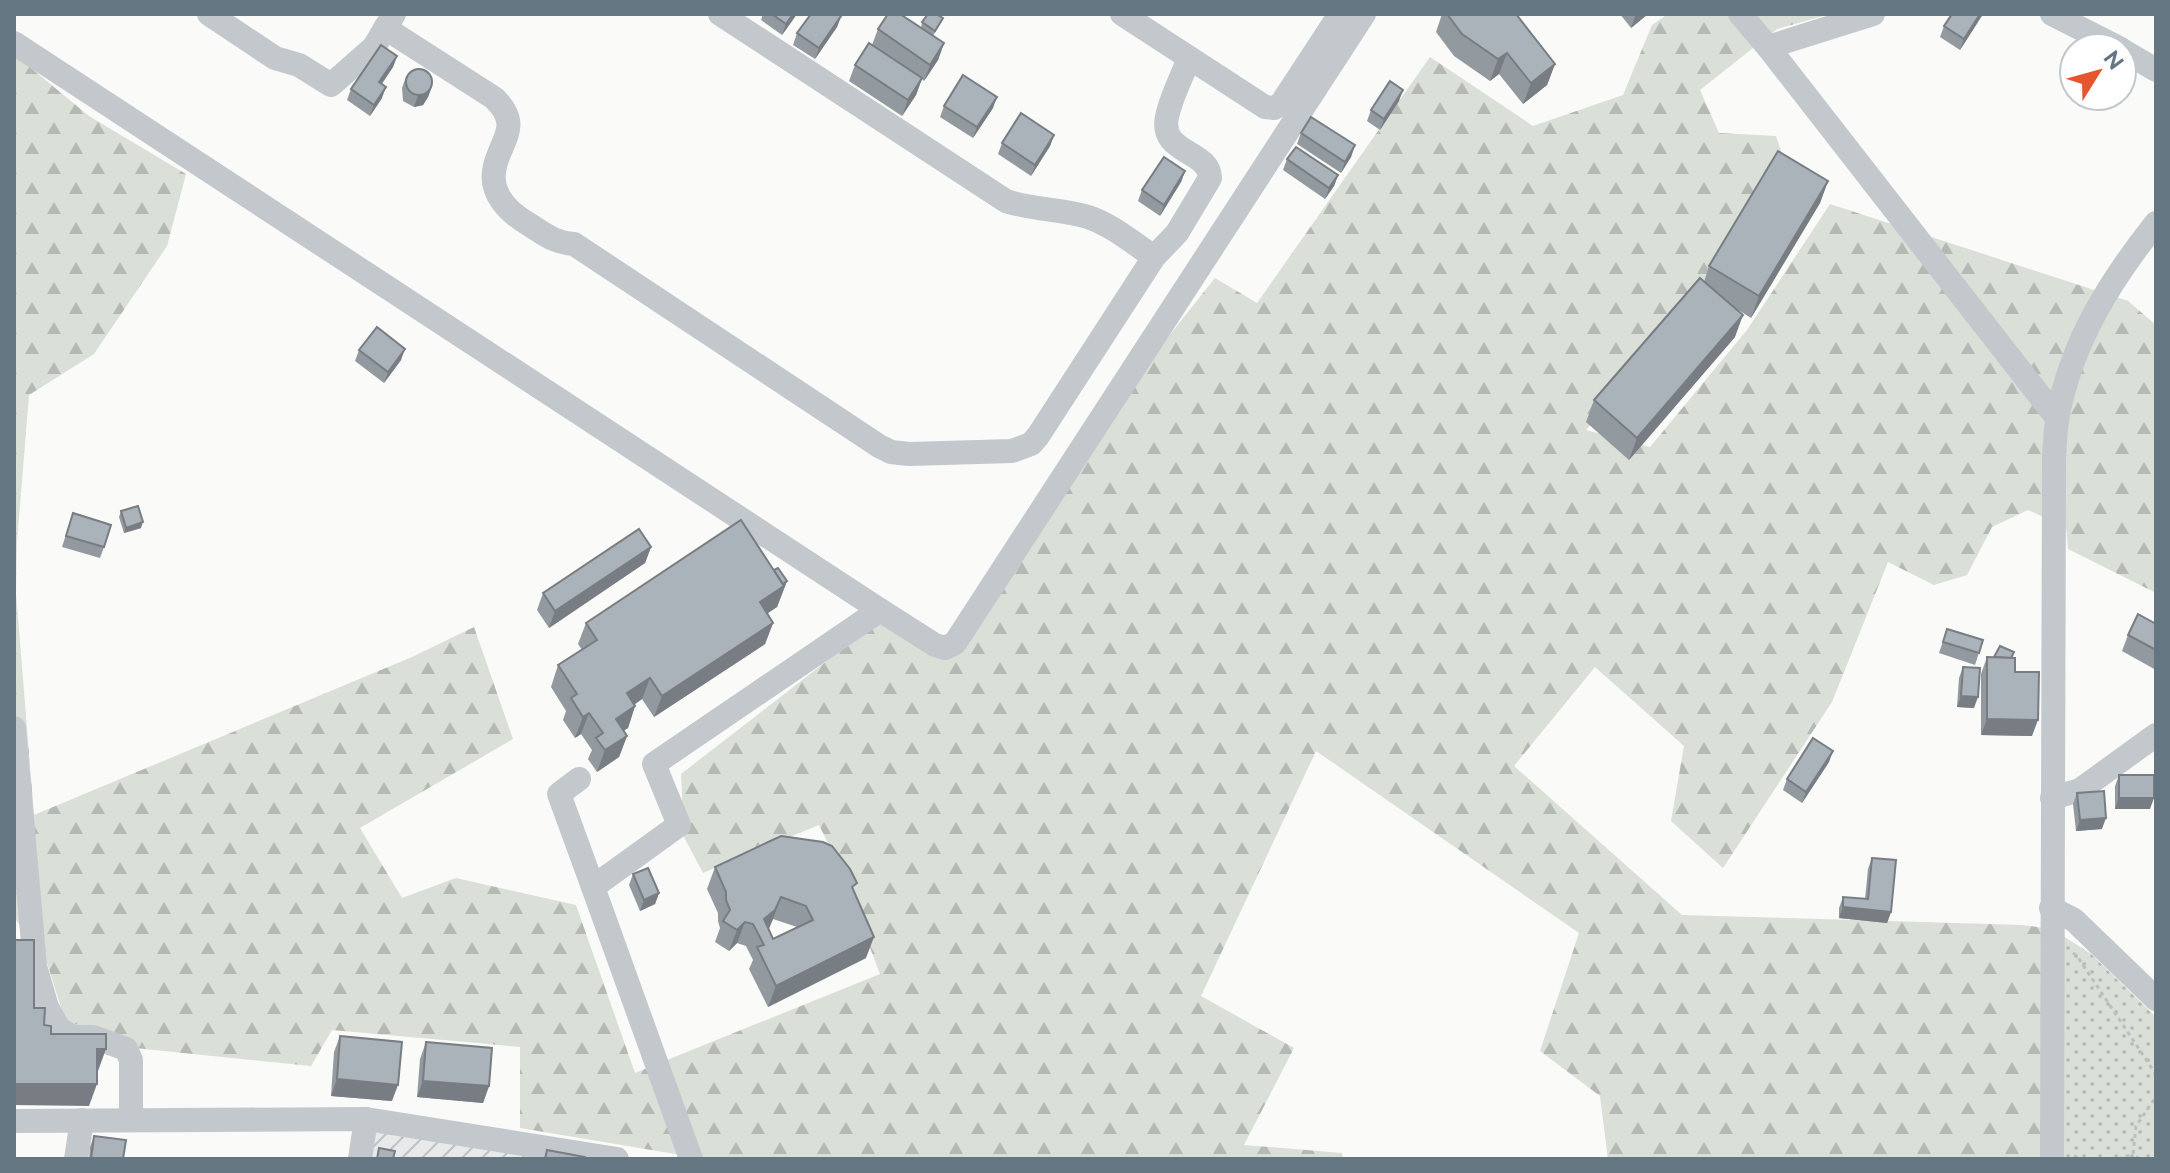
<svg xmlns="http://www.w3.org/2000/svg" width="2170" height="1173" viewBox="0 0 2170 1173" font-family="Raleway,sans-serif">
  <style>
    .industrial { fill: url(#industrial-furrows) }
    .forest { fill: url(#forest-firs) }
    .park { fill: url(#park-dots) }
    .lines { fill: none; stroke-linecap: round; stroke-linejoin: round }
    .path { stroke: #bbbfc2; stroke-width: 3; stroke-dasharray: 4 4; stroke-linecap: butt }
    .minor { stroke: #c3c8cc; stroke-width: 24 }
    .wall { fill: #929a9f; fill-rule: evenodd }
    .shaded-wall { fill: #777d82 }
    .building { fill: #aab3b9; stroke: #777d82; stroke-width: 2; fill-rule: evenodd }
  </style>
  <defs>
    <pattern id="industrial-furrows" width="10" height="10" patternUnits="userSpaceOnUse" patternTransform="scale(2)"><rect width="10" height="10" fill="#e8e9e9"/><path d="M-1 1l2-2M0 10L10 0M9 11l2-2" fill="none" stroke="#c0c1c2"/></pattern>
    <pattern id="forest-firs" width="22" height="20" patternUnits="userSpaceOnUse" patternTransform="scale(2)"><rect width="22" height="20" fill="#dadfd7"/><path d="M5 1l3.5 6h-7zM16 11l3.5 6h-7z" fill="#b4b9b4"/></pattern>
    <pattern id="park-dots" width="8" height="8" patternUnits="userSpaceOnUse" patternTransform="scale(2)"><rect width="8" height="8" fill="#dadfd7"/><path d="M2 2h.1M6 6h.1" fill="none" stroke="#b4b9b4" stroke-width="1.8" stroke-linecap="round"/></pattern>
  </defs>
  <rect width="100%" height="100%" fill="#fafaf8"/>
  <!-- industrial -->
  <polygon class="industrial" points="371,1130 559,1159 367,1159"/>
  <!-- forest -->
  <polygon class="forest" points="1668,14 1830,14 1777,29 1700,90 1719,133 1776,136 1784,160 1700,298 1586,430 1650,447 1747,330 1830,204 2128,301 2156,325 2156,593 2068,549 2066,527 2028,510 1992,527 1967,575 1934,585 1888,562 1832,702 1723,868 1671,821 1684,746 1595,667 1514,766 1682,915 2023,925 2052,929 2091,954 2156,1017 2130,1159 1608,1159 1600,1096 1540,1051 1579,933 1316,751 1201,996 1294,1048 1244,1145 1342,1153 1343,1159 705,1159 520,1128 520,1047 332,1030 311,1066 135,1048 65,1020 47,963 14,917 14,54 89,116 186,174 167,246 94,354 29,395 17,542 16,593 34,815 412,657 474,627 513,739 360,828 402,898 456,878 576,905 635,1073 880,974 838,863 819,825 703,873 684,837 681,774 881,619 949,657 1144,367 1215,278 1257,303 1430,57 1533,126 1623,95 1652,25"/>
  <!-- park -->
  <polygon class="park" points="2052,929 2091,954 2156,1017 2156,1159 2052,1159"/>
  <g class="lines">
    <!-- path -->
    <g class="path">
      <polyline points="2073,953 2077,956 2155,1073 2156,1080"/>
      <polyline points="2074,1156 2082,1159"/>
      <polyline points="2118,1159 2133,1154"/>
      <polyline points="2139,1159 2133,1154 2136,1126 2156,1097"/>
    </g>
    <!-- minor -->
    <g class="minor">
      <polyline points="209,14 275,58 299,65 331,85 374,47 394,14"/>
      <path d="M720 14 1006 201C1033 210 1062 209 1088 217 1112 225 1133 243 1154 257"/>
      <polyline points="1122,14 1265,107 1274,108 1281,104 1340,14"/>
      <polyline points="1740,14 1768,47 1873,14"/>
      <polyline points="2052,14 2119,48"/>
      <path d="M385 28 494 98C522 125 502 138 495 166 488 193 509 213 530 225 546 235 555 243 574 244L879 446 891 452 909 454 1012 451 1031 444 1038 436 1154 257 1177 233 1210 178C1210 150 1159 154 1167 117 1171 97 1182 77 1189 58"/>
      <polyline points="14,43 880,610 935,645 945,648 955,643 1364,14"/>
      <polyline points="1768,47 2057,418"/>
      <polyline points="2122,50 2156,70"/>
      <polyline points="14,728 35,966 47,1007 59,1029 74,1037 93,1037 126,1049 131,1060 131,1120"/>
      <polyline points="579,779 559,794 593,887"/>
      <polyline points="2052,798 2080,790 2156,735"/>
      <polyline points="2051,908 2074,920 2156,999"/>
      <polyline points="14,1121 366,1119 617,1159"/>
      <polyline points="76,1159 82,1120"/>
      <polyline points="360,1159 366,1119"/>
      <polyline points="691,1159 593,887 679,825 654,764 880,610"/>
      <path d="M2052 1159 2054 459C2055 444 2055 429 2058 415 2072 341 2110 281 2156 223"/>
    </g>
  </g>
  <!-- wall -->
  <g class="wall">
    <polygon points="763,14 797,14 782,35 761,20"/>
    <polygon points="1442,14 1516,14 1555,64 1547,85 1523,104 1499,74 1490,81 1454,56 1436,32"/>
    <polygon points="1620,14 1648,14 1631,28"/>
    <polygon points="1983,14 1960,50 1940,37 1944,26"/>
    <polygon points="841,16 837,27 815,59 793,45 797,33"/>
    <polygon points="943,18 933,36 944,43 938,60 924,81 922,79 916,95 902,116 849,81 855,65 872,45 878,29 921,28 922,22"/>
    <polygon points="397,56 393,67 382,84 382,98 370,116 347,100 351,89"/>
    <polygon points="406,77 432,86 428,97 423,105 414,107 403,101 402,88"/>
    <polygon points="1399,101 1380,130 1367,121 1371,110"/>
    <polygon points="944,106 993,108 973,138 940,117"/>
    <polygon points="1301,133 1355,145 1351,157 1341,173 1297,144"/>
    <polygon points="1054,135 1050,146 1031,176 998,154 1002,143"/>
    <polygon points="1287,159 1338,175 1334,186 1325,199 1283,170"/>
    <polygon points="1185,171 1181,182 1160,216 1138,201 1142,190"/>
    <polygon points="1828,181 1820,203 1751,318 1732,306 1735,337 1629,460 1586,422 1594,400 1704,282 1709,266"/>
    <polygon points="359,350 401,360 384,383 355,361"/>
    <polygon points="121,511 141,528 124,533 119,517"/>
    <polygon points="73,513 104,547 100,558 62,547"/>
    <polygon points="651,547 645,563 549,628 537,610 543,593"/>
    <polygon points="774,570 787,581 777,607 767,613 773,623 765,644 654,717 642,699 634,705 635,706 628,728 623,731 627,736 619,757 597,772 588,759 592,750 581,734 575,738 563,720 566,711 551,687 558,665 582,650 578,644 586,623"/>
    <polygon points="2156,624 2156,670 2122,651 2128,635"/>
    <polygon points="1947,629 1983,640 1975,665 1939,653"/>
    <polygon points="1987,657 2012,658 2032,736 1981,735 1981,674"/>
    <polygon points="1963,667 1974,708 1957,707 1959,678"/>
    <polygon points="1829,762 1802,803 1783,790 1787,779"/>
    <polygon points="2119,775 2150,809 2115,809 2115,786"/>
    <polygon points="2077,793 2102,829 2076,831 2073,804"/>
    <polygon points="1872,858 1891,912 1887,923 1839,918 1839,908 1843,897 1865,899 1868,869"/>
    <path d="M715 867 854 892 866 958 768 1007 749 969 753 960 746 946 737 943 729 951 715 942 720 928 718 921V913L707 889ZM773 919 797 927 773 939 768 930Z"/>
    <polygon points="633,874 659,893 655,904 640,911 629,885"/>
    <polygon points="340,1036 392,1101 331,1096 334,1052"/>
    <polygon points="426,1042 489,1086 483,1103 417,1097 420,1059"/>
    <polygon points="94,1136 123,1159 89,1159 90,1147"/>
  </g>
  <!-- shaded-wall -->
  <g class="shaded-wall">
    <polygon points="793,14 797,14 782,35 786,24"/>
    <polygon points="1636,14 1648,14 1631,28"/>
    <polygon points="1980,14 1983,14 1960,50 1964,39"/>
    <polygon points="841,16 837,27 815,59 819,48"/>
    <polygon points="944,43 938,60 924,81 930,65"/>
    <polygon points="1507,53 1499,74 1490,81 1498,59"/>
    <polygon points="397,56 393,67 375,93 379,82"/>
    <polygon points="1555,64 1547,85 1523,104 1531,83"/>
    <polygon points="922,78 916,95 902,116 908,100"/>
    <polygon points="432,86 428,97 423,105 414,107 418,96"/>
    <polygon points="386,87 382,98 370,116 374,105"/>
    <polygon points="1403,90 1399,101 1380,130 1384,119"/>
    <polygon points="997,97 993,108 973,138 977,127"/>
    <polygon points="1054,135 1050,146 1031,176 1035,165"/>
    <polygon points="1355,145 1351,157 1341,173 1345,162"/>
    <polygon points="1185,171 1181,182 1160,216 1164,205"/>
    <polygon points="1338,175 1334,186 1325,199 1329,188"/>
    <polygon points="1828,181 1820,203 1751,318 1759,296"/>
    <polygon points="1743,315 1735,337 1629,460 1637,438"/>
    <polygon points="405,349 401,360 384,383 388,372"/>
    <polygon points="143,522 141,528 124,533 126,528"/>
    <polygon points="651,547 645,563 549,628 555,611"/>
    <polygon points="787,581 777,607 752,624 760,602"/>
    <polygon points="773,623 765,644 654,717 662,696"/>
    <polygon points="650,678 642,699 619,715 627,693"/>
    <polygon points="1961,696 1978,697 1974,708 1957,707"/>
    <polygon points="635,706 628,728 608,741 616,719"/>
    <polygon points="589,713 581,734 575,738 583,717"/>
    <polygon points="1987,719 2038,720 2032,736 1981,735"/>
    <polygon points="627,736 619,757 597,772 605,750"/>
    <polygon points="1833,751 1829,762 1802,803 1806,792"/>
    <polygon points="2119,798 2154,798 2150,809 2115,809"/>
    <polygon points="2106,818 2102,829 2076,831 2080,820"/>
    <polygon points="659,893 655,904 640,911 644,900"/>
    <polygon points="781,897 773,919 768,931 764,919"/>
    <polygon points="1843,907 1891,912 1887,923 1839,918"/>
    <polygon points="745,922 737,943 729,951 737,930"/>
    <polygon points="874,937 866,958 768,1007 776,986"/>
    <polygon points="97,1049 106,1049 98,1071 89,1071"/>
    <polygon points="337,1079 398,1085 392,1101 331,1096"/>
    <polygon points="423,1081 489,1086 483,1103 417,1097"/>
    <polygon points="14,1084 97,1084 89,1106 14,1105"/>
  </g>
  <!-- building -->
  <g class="building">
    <polygon points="772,14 793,14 786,24"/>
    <polygon points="811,14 839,14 841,16 819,48 797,33"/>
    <polygon points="888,14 900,14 944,43 930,65 878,29"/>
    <polygon points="928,14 936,14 943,18 935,31 922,22"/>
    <polygon points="1447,14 1516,14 1555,64 1531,83 1507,53 1498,59 1462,34"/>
    <polygon points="1952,14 1980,14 1964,39 1944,26"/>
    <polygon points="869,43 922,78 908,100 855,65"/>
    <polygon points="381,45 397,56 379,82 386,87 374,105 351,89"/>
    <circle cx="419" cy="82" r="13"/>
    <polygon points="963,75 997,97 977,127 944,106"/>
    <polygon points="1390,81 1403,90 1384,119 1371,110"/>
    <polygon points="1021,113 1054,135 1035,165 1002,143"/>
    <polygon points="1311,117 1355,145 1345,162 1301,133"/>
    <polygon points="1296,147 1338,175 1329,188 1287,159"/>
    <polygon points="1778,151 1828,181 1759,296 1709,266"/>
    <polygon points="1164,157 1185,171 1164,205 1142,190"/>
    <polygon points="1700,278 1743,315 1637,438 1594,400"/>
    <polygon points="377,327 405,349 388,372 359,350"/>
    <polygon points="138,506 143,522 126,528 121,511"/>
    <polygon points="73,513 111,525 104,547 66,536"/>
    <polygon points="741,520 784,586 760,602 773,623 662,696 650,678 627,693 635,706 616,719 627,736 605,750 596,738 603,733 589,713 583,717 571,698 577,694 558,665 597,640 586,623"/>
    <polygon points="639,529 651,547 555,611 543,593"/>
    <polygon points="778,568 787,581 783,584 774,570"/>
    <polygon points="2138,614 2156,624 2156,650 2128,635"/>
    <polygon points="1947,629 1983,640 1979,653 1943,642"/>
    <polygon points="2000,646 2014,652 2011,658 1994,657"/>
    <polygon points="1987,657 2015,658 2015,672 2039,672 2038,720 1987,719"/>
    <polygon points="1963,667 1980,668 1978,697 1961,696"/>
    <polygon points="1813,738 1833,751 1806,792 1787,779"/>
    <rect x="2119" y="775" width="35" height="23"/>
    <polygon points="2104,791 2106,818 2080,820 2077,793"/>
    <path d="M781 836 823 842 832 846 850 869 857 883 852 887 874 937 776 986 757 947 764 945 753 924 745 922 737 930 723 921 730 910 726 900V892L715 867ZM781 897 806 906 813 920 773 939 764 919 775 910Z"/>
    <polygon points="1872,858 1896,860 1891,912 1843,907 1843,897 1868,899"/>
    <polygon points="648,868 659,893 644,900 633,874"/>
    <polygon points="14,940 34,940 34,1008 45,1008 44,1025 51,1026 51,1034 106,1034 106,1049 97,1049 97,1084 14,1084"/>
    <polygon points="340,1036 402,1042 398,1085 337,1079"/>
    <polygon points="426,1042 492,1048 489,1086 423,1081"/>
    <polygon points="94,1136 126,1140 123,1159 91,1159"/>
    <polygon points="379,1148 395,1151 393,1159 377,1159"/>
    <polygon points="547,1150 585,1157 585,1159 545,1159"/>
  </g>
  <!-- border -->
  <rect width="2170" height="1173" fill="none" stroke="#657683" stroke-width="32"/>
  <!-- north arrow -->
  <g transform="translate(2098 72) rotate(53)"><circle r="38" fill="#ffffff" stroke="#c1c8cd" stroke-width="2"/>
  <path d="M0-6L14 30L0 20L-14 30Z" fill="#e4572e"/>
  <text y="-12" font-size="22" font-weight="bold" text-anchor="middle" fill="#657683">N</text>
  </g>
</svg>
